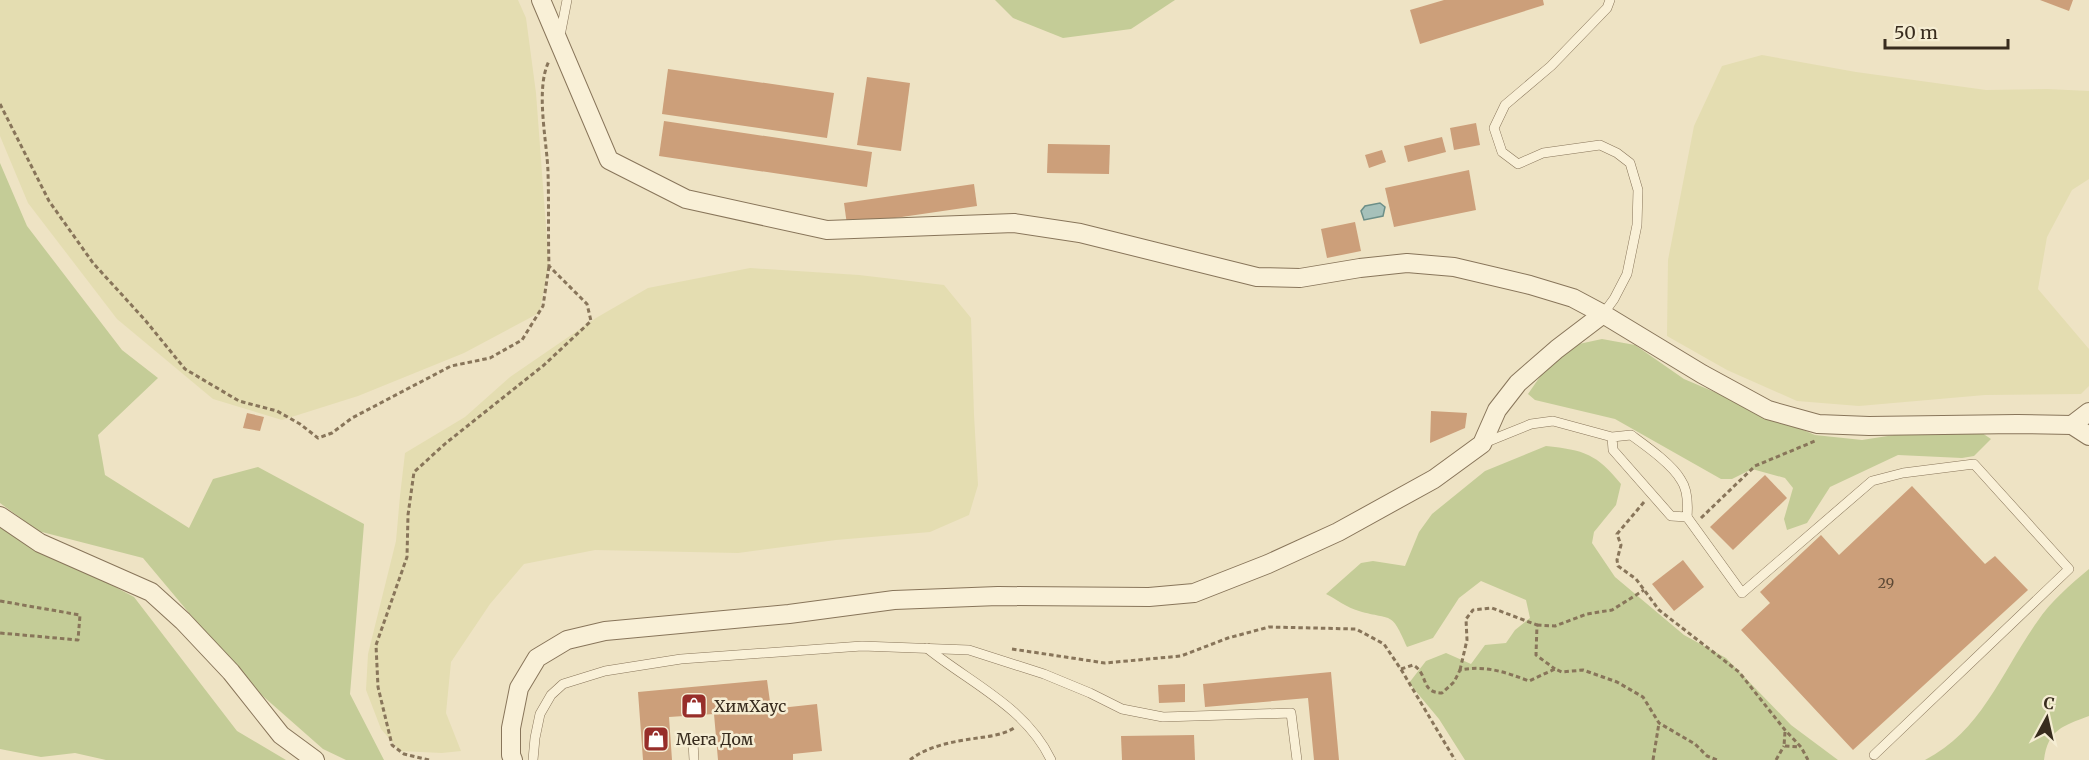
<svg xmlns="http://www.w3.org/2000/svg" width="2089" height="760" viewBox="0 0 2089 760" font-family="Merriweather,serif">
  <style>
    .farmland { fill: #e4ddb1 }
    .green { fill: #c4cc97 }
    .water { fill: #a6c1ba; stroke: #6c8f88; stroke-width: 1.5 }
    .building { fill: #cc9f7a }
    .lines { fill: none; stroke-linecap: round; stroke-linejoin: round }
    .lane-casing { stroke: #88755a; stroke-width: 10 }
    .street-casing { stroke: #88755a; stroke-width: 20 }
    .path { stroke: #88755a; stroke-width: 3; stroke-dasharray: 4.5 3; stroke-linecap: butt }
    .lane { stroke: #f9f0d7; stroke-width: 9 }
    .street { stroke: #f9f0d7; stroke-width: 18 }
    .labels { text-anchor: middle; stroke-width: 5; stroke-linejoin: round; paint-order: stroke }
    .number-label { font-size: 14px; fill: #5d4935 }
    .poi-label { font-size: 16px; fill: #382c1e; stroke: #f5edd3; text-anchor: start }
  </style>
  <rect width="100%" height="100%" fill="#eee3c4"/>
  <!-- farmland -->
  <g class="farmland">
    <polygon points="0,0 518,0 526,18 536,93 549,266 539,313 464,353 358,396 282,420 213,399 117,319 28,203 0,136"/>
    <polygon points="1762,55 1856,72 1986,90 2047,89 2089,91 2089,179 2072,190 2047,237 2038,289 2089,349 2089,386 2081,394 1985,395 1859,406 1797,401 1727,370 1667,336 1668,260 1694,126 1722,66"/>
    <polygon points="750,268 859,275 944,285 971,318 974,415 978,485 969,515 930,532 836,540 738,553 595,550 524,564 490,604 451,662 446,713 461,751 442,753 400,751 381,729 366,690 368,654 396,541 400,496 405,453 465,417 510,377 596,318 648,288"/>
  </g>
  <!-- green -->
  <g class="green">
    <polygon points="995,0 1175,0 1131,29 1063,38 1013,18"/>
    <polygon points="0,163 27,226 122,350 158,378 98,435 105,475 189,528 213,479 258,467 364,524 350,694 384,760 346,760 323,749 247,682 143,558 38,531 0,503"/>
    <polygon points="1602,339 1635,345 1684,379 1815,435 1862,440 1907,433 1982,433 1991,439 1974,456 1962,458 1898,455 1830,487 1807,523 1787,530 1784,519 1793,488 1785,478 1752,469 1732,479 1721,479 1615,419 1535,400 1528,394 1555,355 1565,347"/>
    <path d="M1546 446C1584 450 1597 454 1621 484L1616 505 1594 532 1592 543 1615 577 1684 635 1726 658 1791 725 1838 760H1465L1439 719 1409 683 1426 661 1446 653 1471 664 1485 645 1506 643 1515 630 1530 618 1526 600 1481 581 1459 598 1433 638 1407 647C1391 610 1393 621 1359 611 1347 608 1336 599 1326 594L1361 563 1373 561 1405 566 1419 532 1432 514 1485 471Z"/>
    <polygon points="0,526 134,597 237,731 286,760 106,760 75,753 41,757 0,749"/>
    <path d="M2089 569V716C2063 726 2048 729 2044 760H1925C1982 731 2002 671 2037 622 2051 601 2070 585 2089 569Z"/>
  </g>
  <!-- water -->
  <polygon class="water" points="1380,203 1385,207 1383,216 1364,220 1361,211 1365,206"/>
  <!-- building -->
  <g class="building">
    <polygon points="1444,0 1543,0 1544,5 1420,44 1410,10"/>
    <polygon points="2040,0 2073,0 2069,11"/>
    <polygon points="668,69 834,93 827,138 662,114"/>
    <polygon points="867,77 910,83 901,151 857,145"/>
    <polygon points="664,121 872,152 867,187 659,156"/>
    <polygon points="1476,123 1480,145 1454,150 1450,128"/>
    <polygon points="1442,137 1446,152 1408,162 1404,146"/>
    <polygon points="1048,144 1110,145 1109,174 1047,173"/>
    <polygon points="1382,150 1386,162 1369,168 1365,155"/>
    <polygon points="1469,170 1476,210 1394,227 1385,188"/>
    <polygon points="974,184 977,206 847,225 844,203"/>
    <polygon points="1355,222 1361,251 1327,258 1321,229"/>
    <polygon points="1431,411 1467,413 1465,428 1430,443"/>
    <polygon points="247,413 264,417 260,431 243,428"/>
    <polygon points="1765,475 1787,498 1733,550 1710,527"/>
    <polygon points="1912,486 1985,564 1995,556 2028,590 1853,750 1741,630 1770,603 1760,592 1821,535 1839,555"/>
    <polygon points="1683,560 1704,587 1674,611 1652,584"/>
    <polygon points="1331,672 1339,760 1314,760 1308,698 1205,707 1203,684"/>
    <polygon points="767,680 771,709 817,704 822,751 793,754 793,760 718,760 714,714 669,717 672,760 643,760 638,692"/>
    <polygon points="1185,684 1185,702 1159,703 1158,685"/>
    <polygon points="1194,735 1195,760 1122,760 1121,736"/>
  </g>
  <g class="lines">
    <defs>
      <g id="lane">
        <polyline points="560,36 567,0"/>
        <polyline points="1603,314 1614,299 1627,274 1637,225 1638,190 1630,163 1617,153 1600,145 1543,153 1518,164 1502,152 1494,128 1505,105 1551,66 1607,8 1610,0"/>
        <path d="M1484 443 1531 424 1553 421 1612 437 1631 435C1646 446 1672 464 1681 480 1688 490 1688 505 1687 517L1671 516 1613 450 1612 437"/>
        <polyline points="1687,517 1742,593 1872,481 1903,473 1974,464 2069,569 1874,755"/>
        <path d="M927 648C970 683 1026 707 1051 760"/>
        <polyline points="693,742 694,760"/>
        <polyline points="533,760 535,738 540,714 551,695 563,684 605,671 681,659 862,646 969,650 1044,674 1090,693 1122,709 1163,717 1291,713 1297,760"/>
      </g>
      <g id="street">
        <polyline points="541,0 609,160 686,199 827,230 1014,223 1080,233 1257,277 1300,278 1360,268 1407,263 1454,267 1530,285 1573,298 1603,314 1702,374 1768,410 1818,424 1869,426 2017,424 2072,425 2089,436"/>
        <polyline points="2072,425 2089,412"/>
        <polyline points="0,516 40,543 151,592 183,621 231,672 281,735 315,760"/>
        <polyline points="513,760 511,755 511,728 519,688 537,658 567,640 605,631 789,614 894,600 998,596 1149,597 1194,593 1268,564 1338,532 1434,479 1482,444 1497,410 1518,383 1557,349 1603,314"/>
      </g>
    </defs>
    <!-- lane casing -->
    <use href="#lane" class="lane-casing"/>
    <!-- street casing -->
    <use href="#street" class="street-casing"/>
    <!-- path -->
    <g class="path">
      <polyline points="0,104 49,201 93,263 145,320 185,369 239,401 277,411 300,424 318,438 332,433 352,418 451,366 490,358 522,340 543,306 549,266"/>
      <polyline points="1644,502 1617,534 1621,545 1617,560 1618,566 1636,579 1659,610 1739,672 1785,730 1801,747 1808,760"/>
      <polyline points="1701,518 1755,466 1815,441"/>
      <polyline points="0,601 80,615 78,640 0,633"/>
      <polyline points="1537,625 1555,626 1587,614 1612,610 1644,590"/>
      <polyline points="1012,649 1105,663 1181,656 1228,638 1269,627 1356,629 1384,644 1402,671 1455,760"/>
      <path d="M1401 669 1413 665C1429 674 1420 693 1442 693L1454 682 1460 670C1485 665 1505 672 1529 681L1555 669 1562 672 1583 670 1617 682 1643 697 1659 723 1695 744 1707 756 1717 760"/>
      <polyline points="1460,670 1467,640 1466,619 1473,610 1492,608 1537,625 1536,655 1555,669"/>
      <polyline points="1785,732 1784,746 1800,747"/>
      <path d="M429 760 404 754 392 745 378 687 376 645 407 557 408 515 414 472 446 443 544 365 591 321 587 304 549 266C548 235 549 204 548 172 547 141 535 89 549 61"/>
      <path d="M910 760C927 746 955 741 978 738 990 736 1003 735 1014 728"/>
      <polyline points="1653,760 1659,723"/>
      <polyline points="1776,760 1784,746"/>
    </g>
    <!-- lane -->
    <use href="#lane" class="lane"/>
    <!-- street -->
    <use href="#street" class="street"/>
  </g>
  <!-- icons -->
  <defs>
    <symbol id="shop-square" viewBox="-11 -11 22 22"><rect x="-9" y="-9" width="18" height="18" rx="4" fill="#972e2a" stroke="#f5edd3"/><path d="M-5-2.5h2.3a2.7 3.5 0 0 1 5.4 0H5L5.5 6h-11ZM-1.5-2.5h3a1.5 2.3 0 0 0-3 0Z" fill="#fff"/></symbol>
  </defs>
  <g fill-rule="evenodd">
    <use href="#shop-square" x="679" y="691" width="30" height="30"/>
    <use href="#shop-square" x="641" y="724" width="30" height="30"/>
  </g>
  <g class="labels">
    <!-- number labels -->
    <g class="number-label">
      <text x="1886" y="588">29</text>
    </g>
    <!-- poi labels -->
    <g class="poi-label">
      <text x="714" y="712">ХимХаус</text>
      <text x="676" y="745">Мега Дом</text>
    </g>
  </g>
  <!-- north arrow -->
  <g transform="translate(2047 718) rotate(8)" stroke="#f5edd3" stroke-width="4.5" paint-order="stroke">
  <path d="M0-4.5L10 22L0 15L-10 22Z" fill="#382c1e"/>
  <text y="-9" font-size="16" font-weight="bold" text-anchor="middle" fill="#382c1e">С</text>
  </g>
  <!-- scale -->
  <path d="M1885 39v9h123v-9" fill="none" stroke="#382c1e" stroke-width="3"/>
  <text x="1894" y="39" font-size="18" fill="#382c1e" stroke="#f5edd3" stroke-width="4.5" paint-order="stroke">50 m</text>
</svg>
